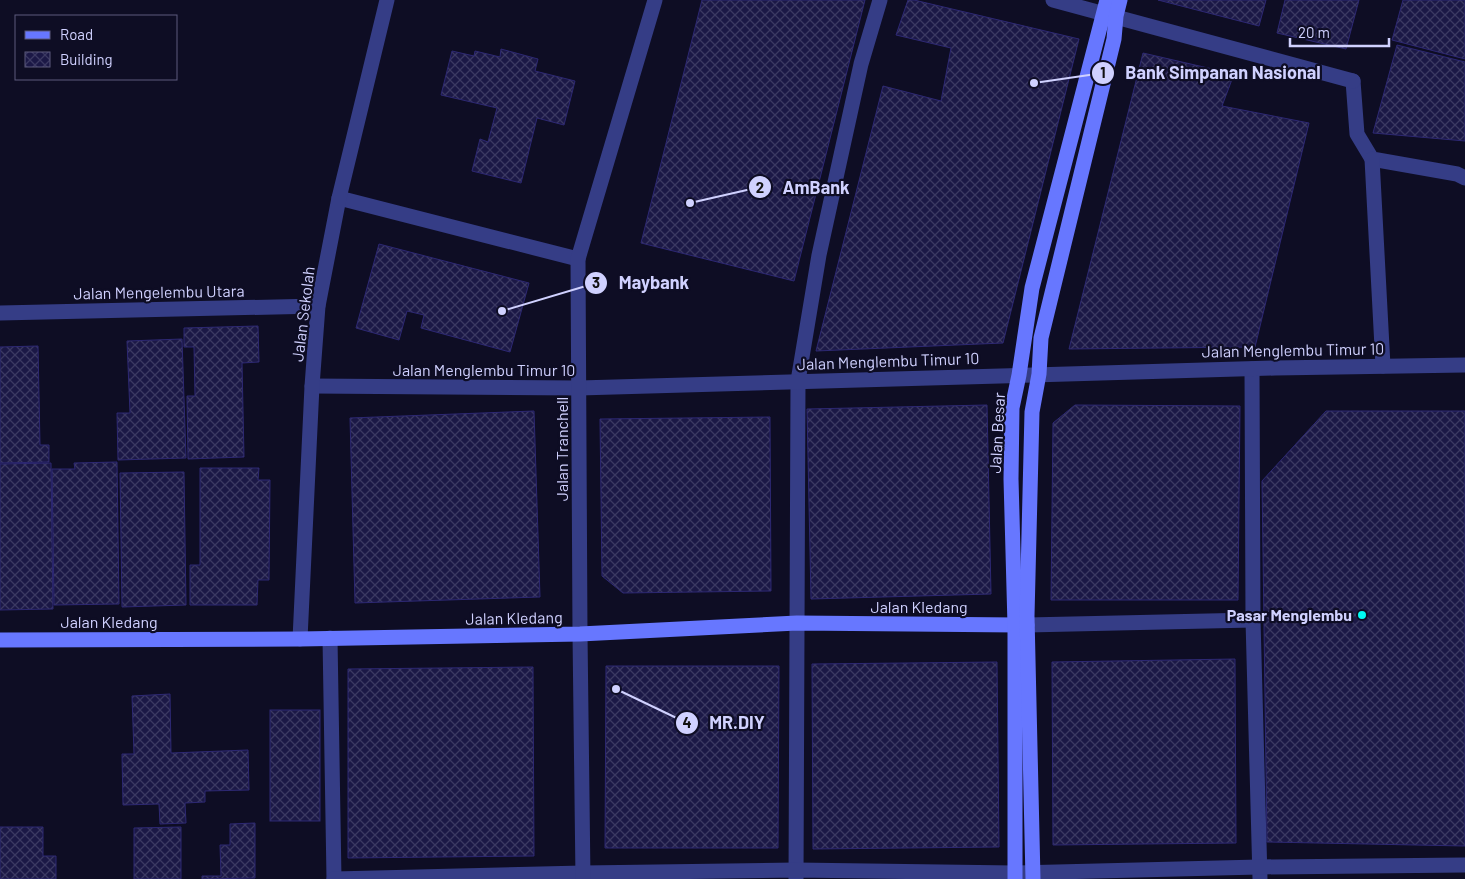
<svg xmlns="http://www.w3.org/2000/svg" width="1465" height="879" viewBox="0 0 1465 879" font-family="Barlow,sans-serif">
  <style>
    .building { fill: url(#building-cross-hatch); stroke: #2d2873 }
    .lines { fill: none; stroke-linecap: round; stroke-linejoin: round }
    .lane { stroke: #353d86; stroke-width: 15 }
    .street { stroke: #353d86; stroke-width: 15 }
    .secondary { stroke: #6777ff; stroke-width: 15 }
    .poi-dot { fill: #00fbf3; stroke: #0e0d24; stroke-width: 2 }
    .labels { text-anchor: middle; stroke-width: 4.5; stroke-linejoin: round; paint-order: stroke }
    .street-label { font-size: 16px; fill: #d0d1ff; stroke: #0e0d24 }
    .poi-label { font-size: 16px; font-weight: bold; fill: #d0d1ff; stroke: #0e0d24; text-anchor: end }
    .leader { fill: none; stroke: #d0d1ff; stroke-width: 2 }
    .callout-dot { fill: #d0d1ff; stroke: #0e0d24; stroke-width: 2 }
    .mark-label { font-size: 15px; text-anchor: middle; font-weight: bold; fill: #111 }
    .callout-label { font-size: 18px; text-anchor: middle; font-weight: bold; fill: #d0d1ff; stroke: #0e0d24; stroke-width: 4.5; stroke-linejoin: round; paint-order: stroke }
  </style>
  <defs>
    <pattern id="building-cross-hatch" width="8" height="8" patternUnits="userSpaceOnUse" patternTransform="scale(1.25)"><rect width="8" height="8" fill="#1b1846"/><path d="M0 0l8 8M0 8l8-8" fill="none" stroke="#3b3962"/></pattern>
  </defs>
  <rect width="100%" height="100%" fill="#0e0d24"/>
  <!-- building -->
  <g class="building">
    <polygon points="702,0 865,0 794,281 641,243"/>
    <polygon points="908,0 914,0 1079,39 1003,343 816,351 883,86 941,101 951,48 896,35"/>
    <polygon points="1158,0 1266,0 1259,26"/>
    <polygon points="1285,0 1359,0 1346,49 1277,33"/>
    <polygon points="1403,0 1465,0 1465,59 1392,40"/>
    <polygon points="1397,45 1465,62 1465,141 1373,133"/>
    <polygon points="501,49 538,59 535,71 575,81 564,125 537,118 521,183 472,171 480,139 488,142 497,108 441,95 452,51 474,56 475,51 500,57"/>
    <polygon points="1143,53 1234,74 1222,106 1309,123 1255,347 1069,349"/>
    <polygon points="379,244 529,283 510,352 421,328 424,315 407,311 399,340 356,328"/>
    <polygon points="258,326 259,362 242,363 244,457 188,459 187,396 195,396 194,347 184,347 184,328"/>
    <polygon points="182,339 186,458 118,460 117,413 130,413 127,341"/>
    <polygon points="38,346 40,445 49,445 49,462 0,463 0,347"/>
    <polygon points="987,405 991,594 811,599 807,409"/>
    <polygon points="1075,405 1240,406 1238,600 1051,600 1053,423"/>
    <polygon points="534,411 540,597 355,603 350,418"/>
    <polygon points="1326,411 1465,411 1465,846 1267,842 1262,481"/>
    <polygon points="770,417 771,591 623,593 602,576 600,419"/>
    <polygon points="117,462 119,604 54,605 52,469 75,469 74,463"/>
    <polygon points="51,463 53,609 0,610 0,464"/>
    <polygon points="200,468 259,468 258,480 270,480 269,580 258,580 257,605 190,605 190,565 200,565"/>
    <polygon points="184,472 186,605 122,607 120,473"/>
    <polygon points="1235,659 1236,843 1053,845 1052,662"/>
    <polygon points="997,662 999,847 813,849 812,664"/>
    <polygon points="606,666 779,666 778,848 605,848"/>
    <polygon points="533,667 534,856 348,858 348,669"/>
    <polygon points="170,694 171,753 248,750 249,790 205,791 205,802 185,803 186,823 160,824 159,804 123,805 122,754 134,754 132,696"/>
    <rect x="270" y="710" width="50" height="111"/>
    <polygon points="255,823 255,878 202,879 202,876 221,876 220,845 230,845 230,824"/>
    <polygon points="0,827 43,827 43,856 56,856 56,879 0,879"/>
    <polygon points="181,827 181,879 134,879 134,828"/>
  </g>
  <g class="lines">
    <!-- lane -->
    <g class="lane">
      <polyline points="1353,81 1357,134 1372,159 1457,174 1465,178"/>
      <polyline points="1372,159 1383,366"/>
      <polyline points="1252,369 1253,620 1260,879"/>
      <polyline points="796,879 798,381 819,255 861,64 880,0"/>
    </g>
    <!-- street -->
    <g class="street">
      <polyline points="1053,0 1353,81"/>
      <polyline points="339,198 578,259"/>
      <polyline points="0,313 318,306"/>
      <polyline points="312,386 579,388 1275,368 1465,365"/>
      <polyline points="1027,625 1253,620"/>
      <polyline points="330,638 334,879"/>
      <polyline points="300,639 312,386 318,306 339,198 387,0"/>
      <polyline points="334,879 583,873 796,870 1015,873 1259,867 1465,865"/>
      <polyline points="583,879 580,634 578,259 655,0"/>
    </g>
    <!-- secondary -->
    <g class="secondary">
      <polyline points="0,640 300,639 580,634 797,623 1027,625"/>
      <polyline points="1015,879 1015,625 1011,479 1012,408 1019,375 1032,288 1107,0"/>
      <polyline points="1033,879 1027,616 1032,412 1039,374 1041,338 1114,39 1116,16 1120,0"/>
    </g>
  </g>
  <!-- markers -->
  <circle class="poi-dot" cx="1362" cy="615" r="5"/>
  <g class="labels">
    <!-- street labels -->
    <g class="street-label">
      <text transform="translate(159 292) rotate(-1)" y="6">Jalan Mengelembu Utara</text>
      <text transform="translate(303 314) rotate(-83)" y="6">Jalan Sekolah</text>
      <text transform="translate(1293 350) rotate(-1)" y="6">Jalan Menglembu Timur 10</text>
      <text transform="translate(888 361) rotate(-2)" y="6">Jalan Menglembu Timur 10</text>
      <text x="484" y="376">Jalan Menglembu Timur 10</text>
      <text transform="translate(997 433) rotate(-87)" y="6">Jalan Besar</text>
      <text transform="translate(562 449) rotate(-90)" y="6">Jalan Tranchell</text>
      <text x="919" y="613">Jalan Kledang</text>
      <text transform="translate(514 618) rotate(-1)" y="6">Jalan Kledang</text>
      <text x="109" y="628">Jalan Kledang</text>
    </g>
    <!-- poi labels -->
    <g class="poi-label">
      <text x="1352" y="621">Pasar Menglembu</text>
    </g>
  </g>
  <!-- callouts -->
  <path class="leader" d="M1034 83L1103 73M690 203L760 187M502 311L596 283M616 689L687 723"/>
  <g class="callout-dot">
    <circle cx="1034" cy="83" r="5"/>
    <circle cx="690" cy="203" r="5"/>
    <circle cx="502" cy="311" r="5"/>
    <circle cx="616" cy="689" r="5"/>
    <circle cx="1103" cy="73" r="12"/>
    <circle cx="760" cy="187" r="12"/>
    <circle cx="596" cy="283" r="12"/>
    <circle cx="687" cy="723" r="12"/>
  </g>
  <g class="mark-label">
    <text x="1103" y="78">1</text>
    <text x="760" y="193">2</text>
    <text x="596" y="288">3</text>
    <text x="687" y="728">4</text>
  </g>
  <g class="callout-label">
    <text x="1223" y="79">Bank Simpanan Nasional</text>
    <text x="816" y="194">AmBank</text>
    <text x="654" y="289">Maybank</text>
    <text x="737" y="729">MR.DIY</text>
  </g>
  <!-- legend -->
  <rect x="15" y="15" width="162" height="65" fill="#0e0d24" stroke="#5c5b7c"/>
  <rect x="25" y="31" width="25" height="8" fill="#6777ff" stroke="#5c5b7c"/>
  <text x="60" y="40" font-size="15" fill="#d0d1ff">Road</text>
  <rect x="25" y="52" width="25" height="15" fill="url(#building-cross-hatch)" stroke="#5c5b7c"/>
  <text x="60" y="65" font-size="15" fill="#d0d1ff">Building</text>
  <!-- scale -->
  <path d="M1290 38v8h99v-8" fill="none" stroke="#d0d1ff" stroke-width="2.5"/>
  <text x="1298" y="38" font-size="15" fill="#d0d1ff" stroke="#0e0d24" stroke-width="4" paint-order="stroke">20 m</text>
</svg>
